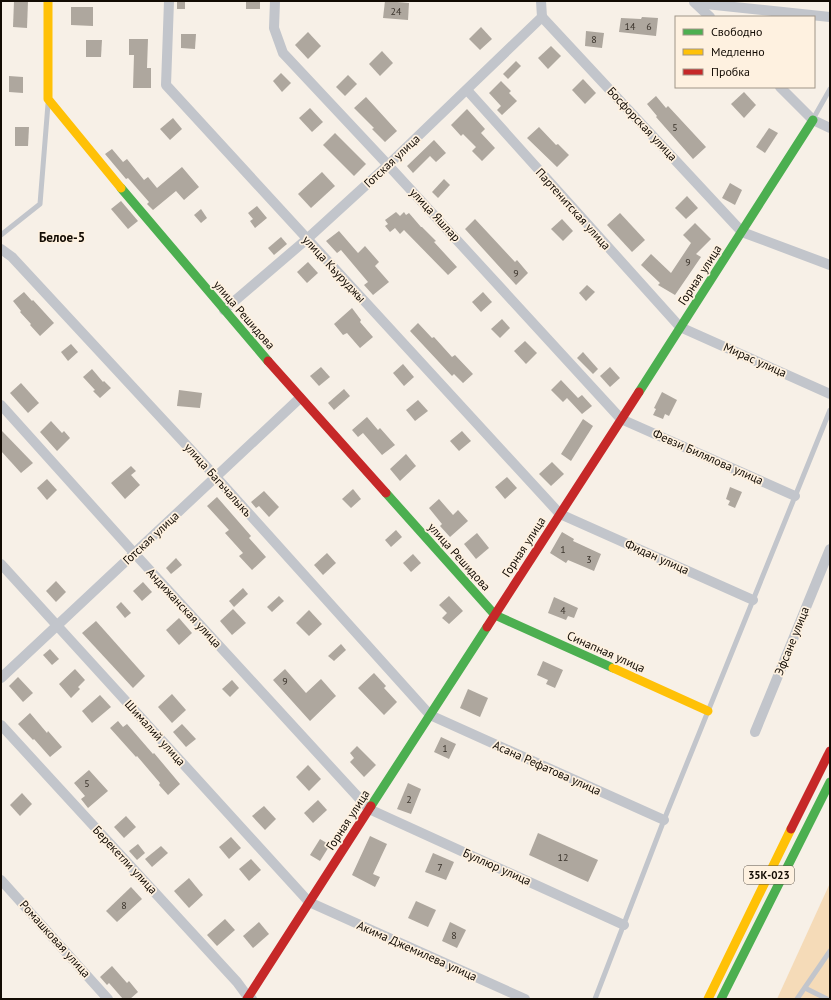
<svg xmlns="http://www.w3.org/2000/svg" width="831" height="1000" viewBox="0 0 831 1000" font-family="'PT Sans',sans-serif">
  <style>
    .green { fill: #f5dbb8 }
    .building { fill: #aea79e }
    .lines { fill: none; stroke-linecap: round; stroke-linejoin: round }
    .lane { stroke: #c2c5cb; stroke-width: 5 }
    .street { stroke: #c2c5cb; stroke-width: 10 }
    .fast { stroke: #4caf50; stroke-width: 9 }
    .slow { stroke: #ffc107; stroke-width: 9 }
    .jam { stroke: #c62828; stroke-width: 9 }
    .labels { text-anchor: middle; stroke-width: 3.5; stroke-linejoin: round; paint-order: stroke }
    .number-label { font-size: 10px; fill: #39322a }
    .shield { fill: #fef1e0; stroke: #595045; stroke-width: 1 }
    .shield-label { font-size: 11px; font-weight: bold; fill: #120b03 }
    .street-label { font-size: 12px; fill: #120b03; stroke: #fef1e0 }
    .neighbourhood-label { font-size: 13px; font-weight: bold; fill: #120b03; stroke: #fef1e0 }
  </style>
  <rect width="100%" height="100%" fill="#f7f0e7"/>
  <!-- green -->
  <polygon class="green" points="830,883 830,999 777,999"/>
  <!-- building -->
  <g class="building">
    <polygon points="14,1 28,1 27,28 13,27"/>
    <rect x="177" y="1" width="8" height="8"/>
    <rect x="246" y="1" width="14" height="8"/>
    <polygon points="385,1 409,3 408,20 383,18"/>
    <polygon points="71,7 93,7 93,26 71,25"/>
    <polygon points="642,17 658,18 656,36 619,32 621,18 641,19"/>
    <polygon points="481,27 492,39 480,50 469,39"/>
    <polygon points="586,31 604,33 602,48 585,46"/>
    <polygon points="308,32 321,46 308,59 295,45"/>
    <polygon points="181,34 196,34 195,49 181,48"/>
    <polygon points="129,39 148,39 147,68 151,68 151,88 133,88 134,55 129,55"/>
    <polygon points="86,40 102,40 101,57 86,57"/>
    <polygon points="551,46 561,56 548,69 538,58"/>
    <polygon points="382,51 393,63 380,76 369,64"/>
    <polygon points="516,61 521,66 508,79 503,74"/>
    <polygon points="281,73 291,83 282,92 273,81"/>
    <polygon points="348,75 357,84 345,96 336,87"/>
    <polygon points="9,76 23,77 23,93 9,92"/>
    <polygon points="583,79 596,93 585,104 572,90"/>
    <polygon points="501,81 511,91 509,93 517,101 502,115 497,110 501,106 489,93"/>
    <polygon points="744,92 756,105 744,118 731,104"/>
    <polygon points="656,96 666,108 668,106 706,147 693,159 656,117 657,116 647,104"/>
    <polygon points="366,97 397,131 385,142 372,129 374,128 354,108"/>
    <polygon points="310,108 323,122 312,132 299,118"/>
    <polygon points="467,109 485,129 481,133 495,148 482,161 472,151 476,147 463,134 461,136 451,125"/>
    <polygon points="173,118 182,129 170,140 160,129"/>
    <polygon points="15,127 29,127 28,146 15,146"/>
    <polygon points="539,127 556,145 558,144 569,155 557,167 527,138"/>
    <polygon points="769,128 778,133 765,153 756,147"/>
    <polygon points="335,133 366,164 354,176 323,145"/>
    <polygon points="434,140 446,153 436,162 430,156 413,173 407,166"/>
    <polygon points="112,149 123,162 127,159 144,180 148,177 157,188 182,167 199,187 184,200 176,191 153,210 147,204 149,202 128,178 126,179 105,154"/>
    <polygon points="322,172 335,186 311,208 298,194"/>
    <polygon points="444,179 450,185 438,198 432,192"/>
    <polygon points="730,183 742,190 735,205 722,198"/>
    <polygon points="687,196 698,208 686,219 675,208"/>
    <polygon points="121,201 138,221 128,229 111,209"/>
    <polygon points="257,206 267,218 255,228 250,221 253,219 248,213"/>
    <polygon points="201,209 207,218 201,223 194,215"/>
    <polygon points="396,212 400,216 404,212 406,215 409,213 421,227 422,227 436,241 434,242 457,267 448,275 404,230 400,234 395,228 390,232 385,226 388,224 385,220"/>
    <polygon points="620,213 645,240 632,252 607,225"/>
    <polygon points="475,219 515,262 517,260 528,273 516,285 465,229"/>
    <polygon points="562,219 573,231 563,241 551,229"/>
    <polygon points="695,223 711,239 696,254 701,257 675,295 658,285 660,283 641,265 651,254 671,273 691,243 683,235"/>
    <polygon points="339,231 358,253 365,246 379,262 375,266 389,282 373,295 364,285 368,282 341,250 337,253 326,241"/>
    <polygon points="281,237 287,244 274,255 268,248"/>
    <polygon points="308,262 318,273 307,283 297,272"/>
    <polygon points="587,285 595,292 586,301 579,293"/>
    <polygon points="24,292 32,301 33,300 54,323 40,336 30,325 31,324 20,312 21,311 13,301"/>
    <polygon points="483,292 492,302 481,312 472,302"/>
    <polygon points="352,308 361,320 360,322 373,337 360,348 347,333 343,335 334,324"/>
    <polygon points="502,319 510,328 500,338 491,329"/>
    <polygon points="418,323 432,338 434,337 452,357 455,355 473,374 463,383 454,374 452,376 410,331"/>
    <polygon points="525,341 537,353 526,364 514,351"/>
    <polygon points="71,344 78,352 68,361 61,352"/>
    <polygon points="583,352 598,369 593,374 577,358"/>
    <polygon points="403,364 414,377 404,386 393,373"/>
    <polygon points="321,367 330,377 319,386 310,376"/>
    <polygon points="610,367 620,378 610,387 600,376"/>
    <polygon points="92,369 103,382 104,381 111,388 100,398 93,391 95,390 83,377"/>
    <polygon points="561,380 578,398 582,395 592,406 582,414 567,398 563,402 551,390"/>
    <polygon points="21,383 39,403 28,413 10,393"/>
    <polygon points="344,389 350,396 334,410 328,403"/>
    <polygon points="179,390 202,393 200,408 177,406"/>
    <polygon points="662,392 677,400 669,416 665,414 663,419 653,415 656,409 654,408"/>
    <polygon points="418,400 428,411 415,421 406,410"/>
    <polygon points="367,417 378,430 380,428 395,445 382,455 363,433 358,437 352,430"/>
    <polygon points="583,419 593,426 571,461 561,454"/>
    <polygon points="51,421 62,433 64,431 70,438 57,451 40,432"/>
    <polygon points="1,430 33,463 21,473 1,451"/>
    <polygon points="462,431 471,441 459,451 450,441"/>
    <polygon points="406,454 416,466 400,481 390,469"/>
    <polygon points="552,462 564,474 551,486 539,474"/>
    <polygon points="131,466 136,471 131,475 140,485 125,499 111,483"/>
    <polygon points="507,477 517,488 505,499 495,487"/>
    <polygon points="47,479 57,490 47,500 37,488"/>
    <polygon points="730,487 742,492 735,508 728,505 730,501 726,499"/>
    <polygon points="353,489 361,499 351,508 342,499"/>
    <polygon points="264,491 279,507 269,517 259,506 256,508 251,502"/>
    <polygon points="217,497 251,536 249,538 266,557 252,570 239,556 243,553 225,533 229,530 207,506"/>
    <polygon points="439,499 453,515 458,510 468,521 450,537 440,526 442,524 429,508"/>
    <polygon points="396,530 402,537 391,547 385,540"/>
    <polygon points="562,532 574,539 573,541 601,554 594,571 568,560 566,563 550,553"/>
    <polygon points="477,533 489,548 476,559 464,544"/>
    <polygon points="327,553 336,563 323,575 314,565"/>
    <polygon points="413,554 421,563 411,572 403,563"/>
    <polygon points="176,558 182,565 171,574 166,568"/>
    <polygon points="56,581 66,592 56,602 46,591"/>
    <polygon points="143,582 152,592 142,601 133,591"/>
    <polygon points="243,588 248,594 234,607 229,601"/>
    <polygon points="279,596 284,601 272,612 267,607"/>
    <polygon points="449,596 463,611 449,624 442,618 447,613 439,605"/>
    <polygon points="554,597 578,608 574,618 568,616 566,620 548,613"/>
    <polygon points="121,602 131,613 125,618 116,607"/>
    <polygon points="233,609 246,623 232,635 220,621"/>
    <polygon points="309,610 322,624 309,636 296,623"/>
    <polygon points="179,618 192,633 179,645 166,630"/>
    <polygon points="96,621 145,676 133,688 82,633"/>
    <polygon points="341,644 346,650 334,661 328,656"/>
    <polygon points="50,649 59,659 52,665 43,655"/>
    <polygon points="543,661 563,670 555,688 546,684 548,680 537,675"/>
    <polygon points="75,669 85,680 78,687 80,689 71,698 59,684"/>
    <polygon points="285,669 306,693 321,679 336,696 310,721 273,680"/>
    <polygon points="374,673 386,686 384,688 397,702 384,715 358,688"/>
    <polygon points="18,677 33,693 23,702 9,686"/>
    <polygon points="232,680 239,688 230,697 222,689"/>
    <polygon points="468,689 488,698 480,717 460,708"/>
    <polygon points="172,694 186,710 172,723 158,707"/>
    <polygon points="100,695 111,707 92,723 82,711"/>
    <polygon points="30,713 47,733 48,731 62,747 50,757 34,739 33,740 18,724"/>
    <polygon points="118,721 123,727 127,724 153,754 154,753 180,784 168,795 159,785 160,783 137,756 136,757 110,728"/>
    <polygon points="182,724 196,739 186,747 173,732"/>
    <polygon points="441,737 456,744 449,759 434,752"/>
    <polygon points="357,746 376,765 364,777 350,762 354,758 350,753"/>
    <polygon points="308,765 321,779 309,791 296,777"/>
    <polygon points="89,770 108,791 88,808 81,799 85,796 74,783"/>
    <polygon points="408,783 421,789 411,814 397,809"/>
    <polygon points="22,793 32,804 20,816 10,805"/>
    <polygon points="318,800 327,810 313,823 304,813"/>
    <polygon points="264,806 276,819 265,830 252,816"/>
    <polygon points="126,816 136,827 124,838 114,827"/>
    <polygon points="538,833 598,860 588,882 529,855"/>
    <polygon points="370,836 387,844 373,874 380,877 375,887 352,875"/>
    <polygon points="231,837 241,848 229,859 219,847"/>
    <polygon points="320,839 330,845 320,861 310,855"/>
    <polygon points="138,844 145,853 137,860 129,851"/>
    <polygon points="161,846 168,853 152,867 145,859"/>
    <polygon points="433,853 454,862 446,880 425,872"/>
    <polygon points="251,859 261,870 249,881 239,869"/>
    <polygon points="189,878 203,895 189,908 174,891"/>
    <polygon points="131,887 142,899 117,922 106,911"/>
    <polygon points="416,901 436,910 428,927 408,918"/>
    <polygon points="225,919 235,930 217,946 207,935"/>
    <polygon points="259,922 269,934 253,948 243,936"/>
    <polygon points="450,922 466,930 457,948 442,941"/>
    <polygon points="112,966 127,983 129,981 138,992 130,999 123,999 109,983 107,985 100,977"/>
  </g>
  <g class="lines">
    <!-- lane -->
    <g class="lane">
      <polyline points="813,119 830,89"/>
      <polyline points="1,235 40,204 48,104"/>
      <polyline points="805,988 827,999"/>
      <polyline points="595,999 664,820 830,410"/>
      <polyline points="797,999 830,951"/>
    </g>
    <!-- street -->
    <g class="street">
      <polyline points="169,1 166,85 560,514 753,600"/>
      <polyline points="275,1 274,28 283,53 388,165 621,419 795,496"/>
      <polyline points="696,1 696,3 830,17"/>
      <polyline points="694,2 710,17"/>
      <polyline points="542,17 742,232 830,265"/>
      <polyline points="780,87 813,120 830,128"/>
      <polyline points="467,90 680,327 830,394"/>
      <polyline points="1,249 12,257 216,477 430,715 664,820"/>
      <polyline points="224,310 307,239 388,165 542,17 541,1"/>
      <polyline points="1,405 135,554 369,809 624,925"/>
      <polyline points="1,564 309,902 525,999"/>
      <polyline points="1,678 300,398"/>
      <polyline points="1,725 237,982 248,997 252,999"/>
      <polyline points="755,732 830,549"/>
      <polyline points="1,880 108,999"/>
    </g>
    <!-- fast -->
    <g class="fast">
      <polyline points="121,188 268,361"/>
      <polyline points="639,392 813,120"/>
      <polyline points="386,493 495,615 613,668"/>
      <polyline points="371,806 487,627"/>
      <polyline points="721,999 830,782"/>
    </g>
    <!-- slow -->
    <g class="slow">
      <polyline points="48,1 48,99 121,188"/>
      <polyline points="613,668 708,711"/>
      <polyline points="708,999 791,829"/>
    </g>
    <!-- jam -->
    <g class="jam">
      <polyline points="268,361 386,493"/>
      <polyline points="487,627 639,392"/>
      <polyline points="791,829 830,751"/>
      <polyline points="247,999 371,806"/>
    </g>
  </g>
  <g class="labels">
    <!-- number labels -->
    <g class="number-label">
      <text x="396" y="15">24</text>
      <text x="630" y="30">14</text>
      <text x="649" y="30">6</text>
      <text x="594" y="43">8</text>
      <text x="675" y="131">5</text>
      <text x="688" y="266">9</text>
      <text x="516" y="277">9</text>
      <text x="563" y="553">1</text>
      <text x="589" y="563">3</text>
      <text x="563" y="614">4</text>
      <text x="285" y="685">9</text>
      <text x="445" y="752">1</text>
      <text x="87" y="787">5</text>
      <text x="409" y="803">2</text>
      <text x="563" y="861">12</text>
      <text x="440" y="871">7</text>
      <text x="124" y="909">8</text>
      <text x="454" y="939">8</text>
    </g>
    <!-- shield labels -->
    <rect class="shield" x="744" y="866" width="50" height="18" rx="3"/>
    <g class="shield-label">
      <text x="769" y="879">35К-023</text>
    </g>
    <!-- street labels -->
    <g class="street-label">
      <text transform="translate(642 124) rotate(47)" y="4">Босфорская улица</text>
      <text transform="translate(392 161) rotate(-43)" y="4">Готская улица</text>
      <text transform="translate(573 209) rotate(48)" y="4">Партенитская улица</text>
      <text transform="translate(435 215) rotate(47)" y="4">улица Яшлар</text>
      <text transform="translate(334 269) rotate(47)" y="4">улица Къуруджы</text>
      <text transform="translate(700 275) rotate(-57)" y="4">Горная улица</text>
      <text transform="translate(244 315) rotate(49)" y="4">улица Решидова</text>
      <text transform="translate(755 360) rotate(24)" y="4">Мирас улица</text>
      <text transform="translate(708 457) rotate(24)" y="4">Февзи Билялова улица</text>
      <text transform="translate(218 480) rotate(48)" y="4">улица Багъчалыкъ</text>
      <text transform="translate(151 538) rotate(-43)" y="4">Готская улица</text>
      <text transform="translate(524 547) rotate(-57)" y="4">Горная улица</text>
      <text transform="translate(459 557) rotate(48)" y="4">улица Решидова</text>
      <text transform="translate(657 557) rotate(24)" y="4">Фидан улица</text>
      <text transform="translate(184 608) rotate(47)" y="4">Андижанская улица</text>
      <text transform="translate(792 641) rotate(-68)" y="4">Эфсане улица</text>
      <text transform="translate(606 652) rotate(24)" y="4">Синапная улица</text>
      <text transform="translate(155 733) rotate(48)" y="4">Шималий улица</text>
      <text transform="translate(547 768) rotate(24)" y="4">Асана Рефатова улица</text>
      <text transform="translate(348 820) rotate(-57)" y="4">Горная улица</text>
      <text transform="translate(125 860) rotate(47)" y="4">Берекетли улица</text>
      <text transform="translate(497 867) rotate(24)" y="4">Буллюр улица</text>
      <text transform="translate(55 939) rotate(48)" y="4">Ромашковая улица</text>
      <text transform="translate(417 951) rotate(24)" y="4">Акима Джемилева улица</text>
    </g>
    <!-- neighbourhood labels -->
    <g class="neighbourhood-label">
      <text x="62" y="242">Белое-5</text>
    </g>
  </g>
  <!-- border -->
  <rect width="831" height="1000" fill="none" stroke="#120b03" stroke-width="4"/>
  <!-- legend -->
  <rect x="675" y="16" width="140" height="72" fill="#fef1e0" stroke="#a09588"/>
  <rect x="683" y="29" width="20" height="6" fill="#4caf50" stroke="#a09588"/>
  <text x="711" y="36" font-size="12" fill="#120b03">Свободно</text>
  <rect x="683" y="49" width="20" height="6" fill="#ffc107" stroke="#a09588"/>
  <text x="711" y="56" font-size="12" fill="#120b03">Медленно</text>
  <rect x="683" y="69" width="20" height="6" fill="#c62828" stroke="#a09588"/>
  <text x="711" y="76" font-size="12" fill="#120b03">Пробка</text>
</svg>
